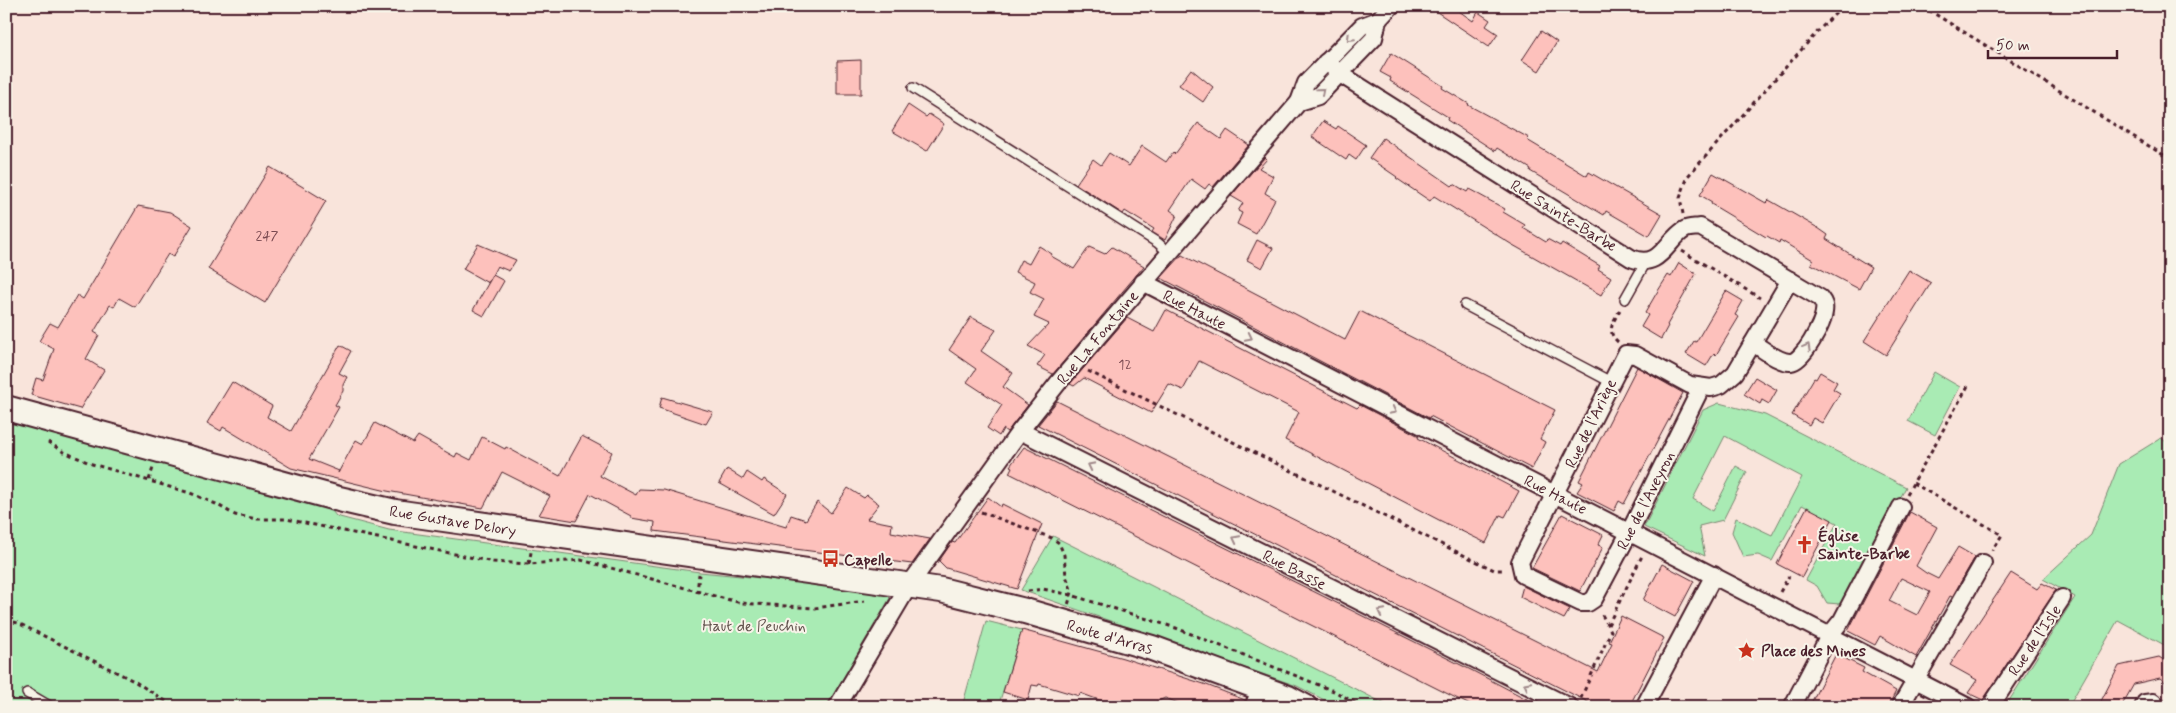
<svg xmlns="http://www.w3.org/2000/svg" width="2176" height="713" viewBox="0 0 2176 713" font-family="Mynerve,sans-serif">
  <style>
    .green { fill: #a9ebb4; stroke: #7a8570 }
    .building { fill: #fdc1bc; stroke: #4a1f2b; fill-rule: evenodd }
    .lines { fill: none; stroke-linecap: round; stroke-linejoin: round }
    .lane-casing { stroke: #4a1f2b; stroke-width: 12 }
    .street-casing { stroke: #4a1f2b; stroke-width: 20 }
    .secondary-casing { stroke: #4a1f2b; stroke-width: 28 }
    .path { stroke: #4a1f2b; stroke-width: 3; stroke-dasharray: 4 4; stroke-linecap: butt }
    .lane { stroke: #f7f3e8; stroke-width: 9 }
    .street { stroke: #f7f3e8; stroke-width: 16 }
    .secondary { stroke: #f7f3e8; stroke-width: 24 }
    .oneway { stroke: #a0898a }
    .labels { text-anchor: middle; stroke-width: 4; stroke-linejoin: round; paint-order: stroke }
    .number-label { font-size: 14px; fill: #77484f }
    .street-label { font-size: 16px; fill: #4a1f2b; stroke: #f7f3e8 }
    .poi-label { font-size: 16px; font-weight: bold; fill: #4a1f2b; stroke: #f7f3e8; text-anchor: start }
    .park-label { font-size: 16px; fill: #62524d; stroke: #f7f3e8 }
  </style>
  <rect width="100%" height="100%" fill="#f9e4db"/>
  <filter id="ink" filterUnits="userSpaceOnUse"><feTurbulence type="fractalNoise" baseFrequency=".02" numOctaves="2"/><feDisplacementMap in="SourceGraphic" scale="10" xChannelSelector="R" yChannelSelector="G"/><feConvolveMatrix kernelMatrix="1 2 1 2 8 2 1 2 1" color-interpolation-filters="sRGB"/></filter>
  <g filter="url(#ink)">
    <!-- green -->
    <g class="green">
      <polygon points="1934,372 1960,387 1935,435 1908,421"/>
      <polygon points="1719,403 1765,415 1906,487 1847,599 1840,604 1827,603 1817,586 1806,580 1837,523 1802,505 1772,561 1758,555 1743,557 1732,532 1736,518 1772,535 1802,477 1725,436 1693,499 1713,511 1736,466 1747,472 1723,520 1699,526 1705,556 1644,527 1703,410"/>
      <polygon points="6,421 329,507 336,516 389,530 700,572 882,590 890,598 826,707 6,707"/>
      <polygon points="2161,438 2170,445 2170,648 2118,620 2068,707 2005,707 2075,597 2043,579 2091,535 2119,464"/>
      <polygon points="1053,536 1069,544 1391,707 1338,707 1297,686 1021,590"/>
      <polygon points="986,621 1022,630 998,707 962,707"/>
    </g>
    <!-- building -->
    <g class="building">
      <polygon points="1428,6 1452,6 1473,21 1478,12 1490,20 1486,26 1498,34 1489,47"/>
      <polygon points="1541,31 1557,42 1539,71 1522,60"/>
      <polygon points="1391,53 1443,86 1442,88 1469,104 1468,105 1529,138 1527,140 1587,176 1589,172 1662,214 1649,236 1606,211 1604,215 1530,171 1531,169 1497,148 1495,151 1447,120 1448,117 1390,81 1391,78 1380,72"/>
      <polygon points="861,60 861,94 837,94 837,61"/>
      <polygon points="1191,69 1213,87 1203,102 1179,85"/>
      <polygon points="908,105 926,117 929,114 944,124 927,151 892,131"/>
      <polygon points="1323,121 1336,129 1338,126 1366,145 1356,160 1349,155 1346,160 1312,137"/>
      <polygon points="1198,123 1221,139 1227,130 1249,145 1213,187 1209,184 1205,189 1191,179 1170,210 1177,215 1165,240 1152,232 1154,229 1125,211 1123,214 1076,184 1093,159 1101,165 1109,153 1129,166 1142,146 1166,162 1173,152 1175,154"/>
      <polygon points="1383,138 1452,186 1454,184 1467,192 1469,189 1505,209 1503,212 1525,225 1523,228 1546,242 1547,239 1560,246 1562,243 1600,266 1598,269 1611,277 1601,295 1511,244 1434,196 1430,201 1396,178 1397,177 1369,158"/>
      <polygon points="1265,157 1267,159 1259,168 1273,176 1265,193 1275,199 1256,234 1237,224 1242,213 1238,211 1243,203 1231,196"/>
      <polygon points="270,167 326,201 265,303 208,269"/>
      <polygon points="1713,173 1766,203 1769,200 1818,228 1828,235 1826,239 1871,267 1859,289 1811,264 1813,260 1780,240 1779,243 1767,236 1766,237 1711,204 1712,202 1700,195"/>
      <polygon points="138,206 170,212 192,226 173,257 168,254 135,307 119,298 114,307 110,305 94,332 99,335 86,359 104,370 80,409 31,395 36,378 43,380 54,349 39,341 50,323 58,327 77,295 83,299"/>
      <polygon points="1257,240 1273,248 1262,268 1247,260"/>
      <polygon points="478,244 516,260 509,271 497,266 488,283 463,269"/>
      <polygon points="1039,246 1052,254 1051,256 1074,269 1089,247 1105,254 1112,247 1144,266 1053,374 1037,366 1045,355 1028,346 1049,324 1034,317 1044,299 1030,292 1035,282 1015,272 1021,260 1029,264"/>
      <polygon points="1182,255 1345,340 1360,311 1555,410 1540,439 1545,442 1532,469 1430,416 1429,418 1161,278"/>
      <polygon points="1679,263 1696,274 1667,325 1668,326 1661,339 1641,327 1648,315 1645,313 1656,294 1668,275 1671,277"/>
      <polygon points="1909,270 1931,283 1886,355 1864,341"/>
      <polygon points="493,275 504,281 484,316 473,310"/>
      <polygon points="1726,291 1743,301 1735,315 1739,317 1716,355 1714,353 1706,366 1686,354 1694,341 1696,342"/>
      <polygon points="1166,310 1357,408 1360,405 1419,436 1418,438 1519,491 1505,517 1500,515 1486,543 1439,520 1285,440 1299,412 1199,361 1183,390 1169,384 1151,413 1084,378 1074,386 1070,384 1127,318 1154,332"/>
      <polygon points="971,317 996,330 981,351 1013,373 1003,387 1028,405 1007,432 1003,429 999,436 987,428 1002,405 967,382 976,369 949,350"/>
      <polygon points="340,345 351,351 339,373 347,377 343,385 343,391 335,405 339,407 309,459 339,471 338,473 356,440 363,444 375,423 413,443 418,436 455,457 457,453 471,460 482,437 505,449 506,447 560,476 582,436 612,452 600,476 636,495 639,489 664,490 786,527 791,515 806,520 817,502 831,513 848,488 864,498 867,495 879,504 867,519 892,524 891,532 930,539 912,564 654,531 655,522 631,518 631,516 590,494 576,521 539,515 550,496 502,472 483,508 387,491 291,468 223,427 221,431 207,423 232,382 272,406 267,417 291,431"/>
      <polygon points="1637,367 1683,393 1624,504 1619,501 1614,511 1577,492 1583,483 1579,481"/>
      <polygon points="1820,372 1837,382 1833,389 1840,393 1822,423 1813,418 1809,425 1792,415 1814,378 1816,379"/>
      <polygon points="1755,377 1777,390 1769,404 1762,400 1760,404 1744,394"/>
      <polygon points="662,397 713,412 706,424 659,408"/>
      <polygon points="1057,401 1598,672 1612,643 1609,642 1621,616 1664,638 1629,707 1598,707 1038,425"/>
      <polygon points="1024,447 1473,671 1542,707 1474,707 1438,689 1009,473 1012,467 1010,466"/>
      <polygon points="727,469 743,479 747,472 762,482 764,479 787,494 774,514 719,483"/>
      <polygon points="988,497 1001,507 1002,504 1042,524 1017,589 946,568 939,561 952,542 955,543"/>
      <polygon points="1807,507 1832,520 1802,577 1777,564"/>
      <path d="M1910 512 1937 527 1916 566 1926 573 1938 579 1958 547 1975 557 1952 597 1950 596 1916 657 1880 636 1875 645 1848 631ZM1901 578 1930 592 1917 615 1889 601Z"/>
      <polygon points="1562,514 1603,535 1598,545 1603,547 1580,591 1532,568"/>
      <polygon points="1662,564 1694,581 1675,617 1643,600"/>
      <polygon points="2011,573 2037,589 2042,583 2056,590 1983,700 1968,693 1977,680 1950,665"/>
      <polygon points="1523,586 1570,609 1564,619 1520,597"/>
      <polygon points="1022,630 1123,658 1204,684 1245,700 1243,707 1189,707 1165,698 1154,703 1153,707 1118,707 1080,693 1079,696 1039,684 1038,686 1032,685 1028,700 1003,692"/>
      <polygon points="1836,654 1864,668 1862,672 1896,691 1888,707 1809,707"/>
      <polygon points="2159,657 2170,664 2170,674 2165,682 2160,678 2134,684 2121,707 2098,707 2119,666"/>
    </g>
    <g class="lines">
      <defs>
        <g id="lane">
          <polyline points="913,88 1158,243 1169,253"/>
          <polyline points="1625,299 1647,260"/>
          <polyline points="1465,305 1611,382"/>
          <polyline points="27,693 51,707"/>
        </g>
        <g id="street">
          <path d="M1326 62 1345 77 1631 258C1660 270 1666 241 1684 230 1689 227 1695 228 1700 227L1820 298C1824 303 1825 306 1824 312 1823 324 1803 361 1791 362 1779 363 1763 349 1753 343"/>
          <polyline points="1299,102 1318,96 1374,38 1378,20"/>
          <polyline points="1143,282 1968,707"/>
          <polyline points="1701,388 1630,531 1594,599 1588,603 1581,603 1523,575 1520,562 1626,354 1635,355 1690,385 1711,388 1721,385 1735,373 1790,280"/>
          <polyline points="1020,431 1570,707"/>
          <polyline points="837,707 910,584 1020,431 1058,383 1299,102 1306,83 1362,26 1378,20 1391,6"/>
          <polyline points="1253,707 1261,688"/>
          <polyline points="1644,707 1714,575"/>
          <polyline points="1792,707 1829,636 1842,620 1901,507"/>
          <polyline points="1900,707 1983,563"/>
          <polyline points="1990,707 2062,598"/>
          <polyline points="2143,707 2145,703 2153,702 2158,707"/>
        </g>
        <polyline id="secondary" points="6,408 339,499 395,512 941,590 1025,611 1152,648 1288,698 1305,707"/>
      </defs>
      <!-- lane casing -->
      <use href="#lane" class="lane-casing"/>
      <!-- street casing -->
      <use href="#street" class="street-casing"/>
      <!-- secondary casing -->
      <use href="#secondary" class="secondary-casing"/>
      <!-- path -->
      <g class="path">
        <polyline points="1922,6 2170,159"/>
        <polyline points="1683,214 1680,198 1688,176 1820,29 1843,6"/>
        <polyline points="1682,251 1760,298"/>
        <path d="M1618 342C1605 331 1614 321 1621 308"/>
        <polyline points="1088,371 1494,570 1505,570"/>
        <polyline points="48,442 62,451 92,464 190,493 216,504 235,515 257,519 286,519 493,562 529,564 581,560 741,603 815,608 865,601"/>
        <polyline points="149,480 153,468"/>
        <polyline points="1913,483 2002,535 1992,550"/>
        <polyline points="1907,494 1969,384"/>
        <polyline points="981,512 1052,538 1059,543 1064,555 1066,576 1072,592 1068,605"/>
        <polyline points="529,564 531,552"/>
        <polyline points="1028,591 1043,589 1071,595 1176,628 1334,691 1363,707"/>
        <polyline points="1780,592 1789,576"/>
        <polyline points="697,593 699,574"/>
        <polyline points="6,620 18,623 134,681 175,707"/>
        <polyline points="1608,625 1642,556"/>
        <polyline points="1581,698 1611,631 1601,613"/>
      </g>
      <!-- lane -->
      <use href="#lane" class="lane"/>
      <!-- street -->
      <use href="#street" class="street"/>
      <!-- secondary -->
      <use href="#secondary" class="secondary"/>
    </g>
    <!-- one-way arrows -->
    <defs><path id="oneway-chevron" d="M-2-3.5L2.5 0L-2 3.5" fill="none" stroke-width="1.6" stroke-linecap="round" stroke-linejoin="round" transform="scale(1.25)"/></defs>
    <g class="oneway">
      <use href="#oneway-chevron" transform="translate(1350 38) rotate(135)"/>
      <use href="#oneway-chevron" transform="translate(1321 91) rotate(-41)"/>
      <use href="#oneway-chevron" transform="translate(1249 337) rotate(27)"/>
      <use href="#oneway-chevron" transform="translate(1807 347) rotate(-61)"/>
      <use href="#oneway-chevron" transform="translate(1393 411) rotate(27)"/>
      <use href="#oneway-chevron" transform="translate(1091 466) rotate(-153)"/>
      <use href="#oneway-chevron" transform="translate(1236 539) rotate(-153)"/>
      <use href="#oneway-chevron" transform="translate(1381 612) rotate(-153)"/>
      <use href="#oneway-chevron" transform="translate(1527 685) rotate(-153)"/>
    </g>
  </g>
  <!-- icons -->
  <defs>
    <symbol id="church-bare" viewBox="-9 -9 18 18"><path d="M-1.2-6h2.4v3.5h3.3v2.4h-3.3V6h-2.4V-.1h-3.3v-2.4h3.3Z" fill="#c8321e" stroke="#f7f3e8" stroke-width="2.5" paint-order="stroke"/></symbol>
    <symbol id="bus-bare" viewBox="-9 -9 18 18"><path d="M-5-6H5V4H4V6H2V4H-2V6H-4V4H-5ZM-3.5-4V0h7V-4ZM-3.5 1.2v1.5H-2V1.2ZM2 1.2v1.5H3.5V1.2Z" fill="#c8321e" stroke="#f7f3e8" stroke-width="2.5" paint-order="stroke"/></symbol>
    <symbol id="sight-bare" viewBox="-9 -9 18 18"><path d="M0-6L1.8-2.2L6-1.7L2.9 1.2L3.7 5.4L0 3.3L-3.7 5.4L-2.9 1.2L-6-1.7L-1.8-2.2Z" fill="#c8321e" stroke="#f7f3e8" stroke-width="2.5" paint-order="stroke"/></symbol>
  </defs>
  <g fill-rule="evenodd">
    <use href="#church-bare" x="1792" y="532" width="25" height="25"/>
    <use href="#bus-bare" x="818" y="546" width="25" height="25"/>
    <use href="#sight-bare" x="1734" y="638" width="25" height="25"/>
  </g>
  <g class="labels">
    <!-- number labels -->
    <g class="number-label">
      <text x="267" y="240">247</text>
      <text x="1125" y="369">12</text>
    </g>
    <!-- street labels -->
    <g class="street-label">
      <text transform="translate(1564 215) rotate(32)" y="6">Rue Sainte-Barbe</text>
      <text transform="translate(1195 309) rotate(27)" y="6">Rue Haute</text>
      <text transform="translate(1097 337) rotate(-50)" y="6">Rue La Fontaine</text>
      <text transform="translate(1590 423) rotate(-64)" y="6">Rue de l'Ariège</text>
      <text transform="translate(1556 494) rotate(27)" y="6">Rue Haute</text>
      <text transform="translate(1645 500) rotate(-63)" y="6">Rue de l'Aveyron</text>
      <text transform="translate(453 520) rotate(9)" y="6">Rue Gustave Delory</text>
      <text transform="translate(1295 569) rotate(27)" y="6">Rue Basse</text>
      <text transform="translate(1110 636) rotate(16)" y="6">Route d'Arras</text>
      <text transform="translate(2034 640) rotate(-56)" y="6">Rue de l'Isle</text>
    </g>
    <!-- poi labels -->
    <g class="poi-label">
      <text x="1818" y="541">Église<tspan x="1818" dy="18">Sainte-Barbe</tspan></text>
      <text x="844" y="565">Capelle</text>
      <text x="1761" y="656">Place des Mines</text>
    </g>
    <!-- park labels -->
    <g class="park-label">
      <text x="754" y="631">Haut de Peuchin</text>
    </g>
  </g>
  <!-- margin -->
  <rect width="2176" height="713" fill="none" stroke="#f7f3e8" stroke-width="25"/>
  <rect x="12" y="12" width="2151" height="688" fill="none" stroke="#4a1f2b" stroke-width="2" filter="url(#ink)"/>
  <!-- scale -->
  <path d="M1988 50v8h129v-8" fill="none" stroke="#4a1f2b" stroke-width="2.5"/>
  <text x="1996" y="50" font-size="15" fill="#4a1f2b" stroke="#f7f3e8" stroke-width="4" paint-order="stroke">50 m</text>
</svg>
